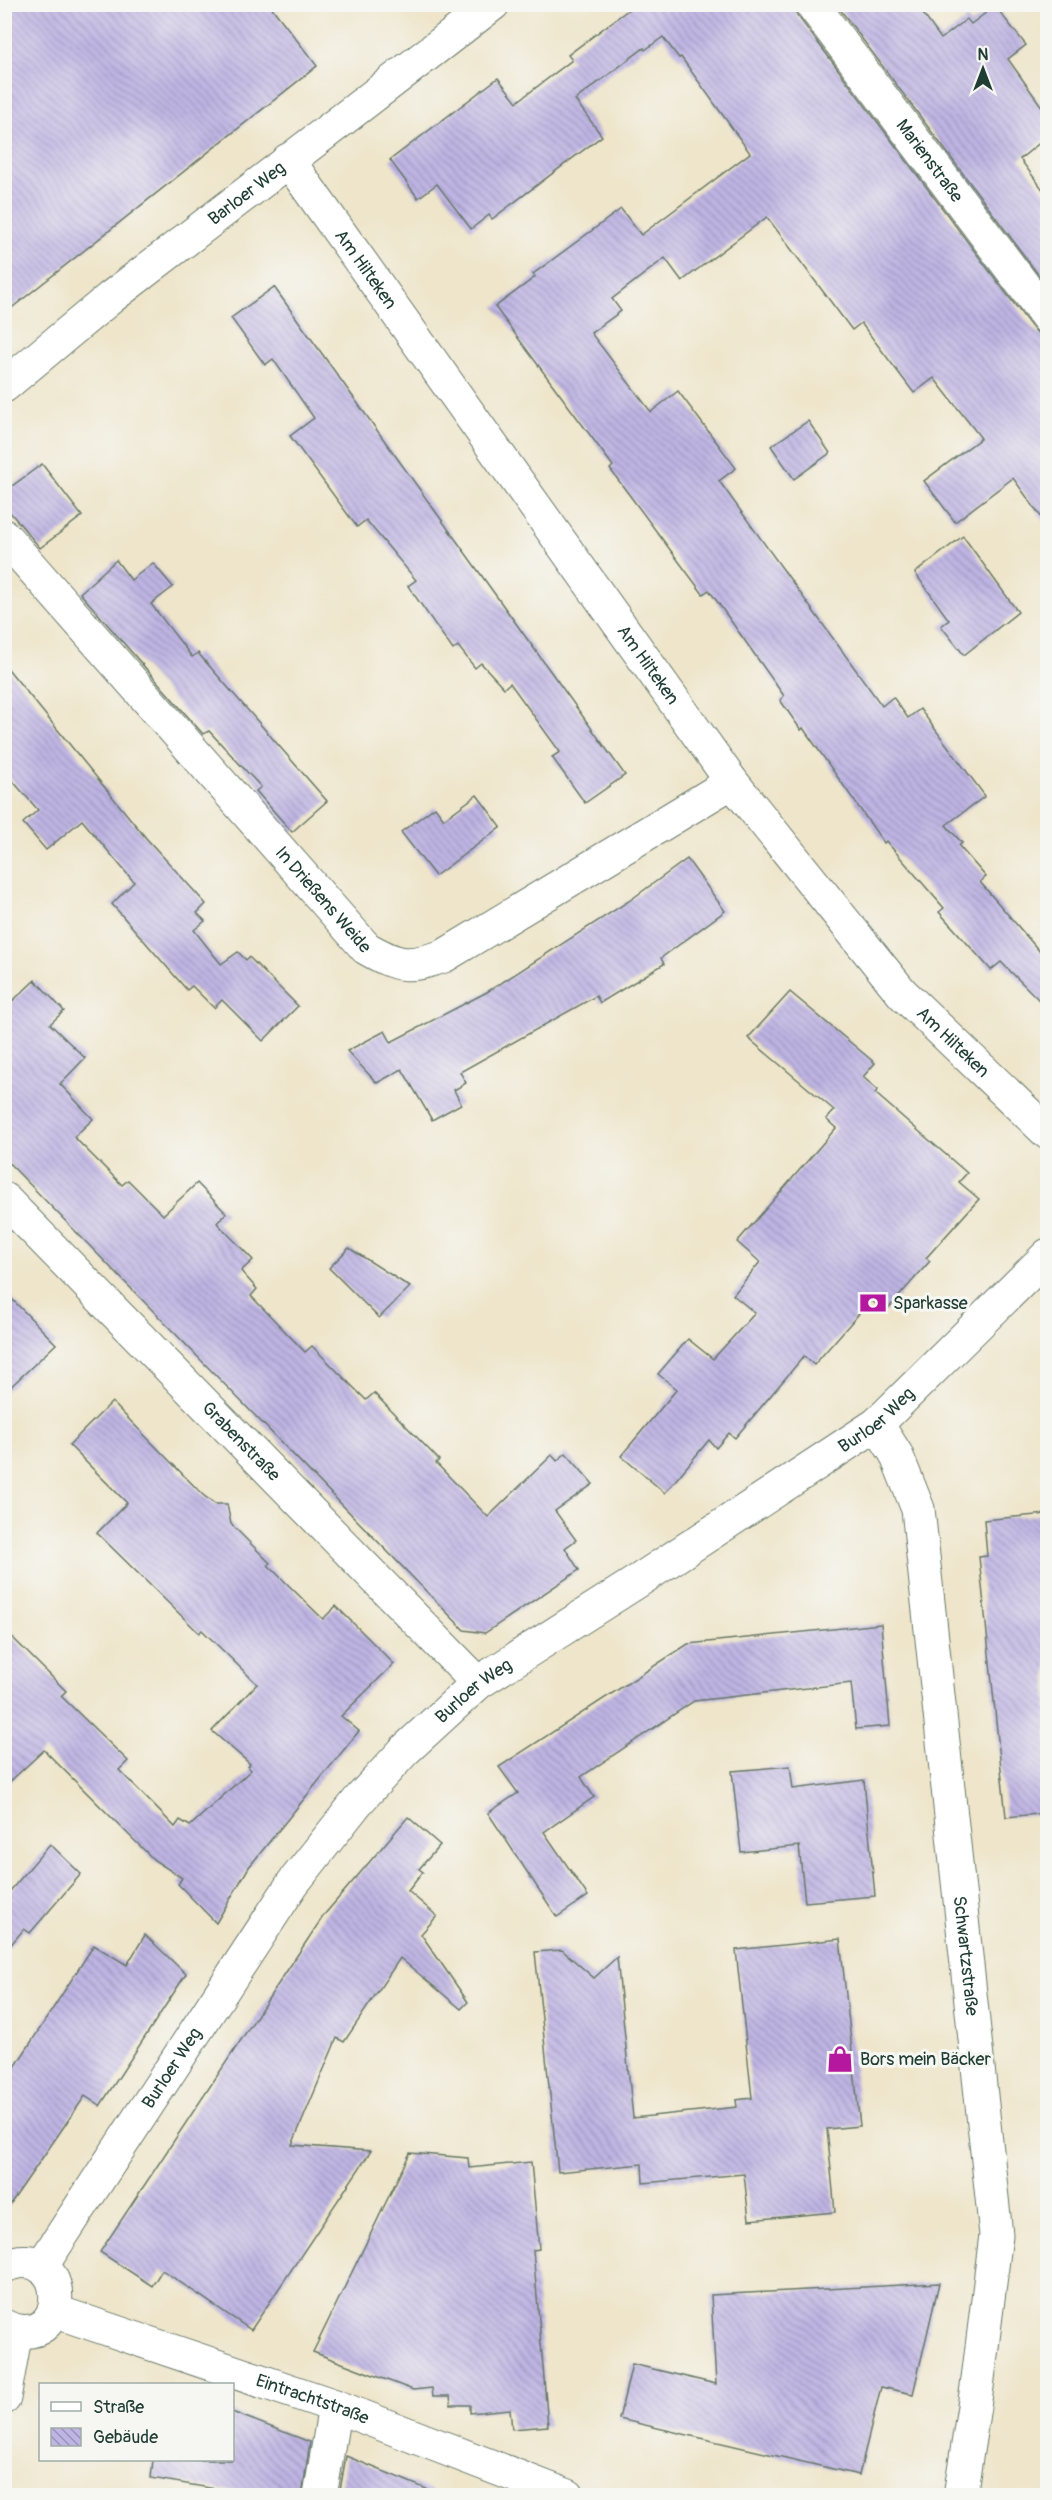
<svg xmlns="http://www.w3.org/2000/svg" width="1052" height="2500" viewBox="0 0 1052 2500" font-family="Pangolin,sans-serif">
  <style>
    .building { fill: url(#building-back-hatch) }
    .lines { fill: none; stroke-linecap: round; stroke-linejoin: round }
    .minor-casing { stroke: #677868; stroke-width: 35 }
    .minor { stroke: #fff; stroke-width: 33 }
    .labels { text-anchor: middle; stroke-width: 6; stroke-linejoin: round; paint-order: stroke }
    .street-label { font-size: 18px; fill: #1f3d34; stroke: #f6f6f2 }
    .poi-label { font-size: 18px; fill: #1f3d34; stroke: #f6f6f2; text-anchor: start }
  </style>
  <defs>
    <pattern id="building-back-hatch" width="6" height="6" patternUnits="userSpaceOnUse" patternTransform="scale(1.5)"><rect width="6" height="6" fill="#bfb5e4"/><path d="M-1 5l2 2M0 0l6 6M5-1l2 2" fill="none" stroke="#9b94ba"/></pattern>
  </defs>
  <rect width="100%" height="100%" fill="#f6f6f2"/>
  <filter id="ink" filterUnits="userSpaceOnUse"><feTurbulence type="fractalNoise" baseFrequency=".0167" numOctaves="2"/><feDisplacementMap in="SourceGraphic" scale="12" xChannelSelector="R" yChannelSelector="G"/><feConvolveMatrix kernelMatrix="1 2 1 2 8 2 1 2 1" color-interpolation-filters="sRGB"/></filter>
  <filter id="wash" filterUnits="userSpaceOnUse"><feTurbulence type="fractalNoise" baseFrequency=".008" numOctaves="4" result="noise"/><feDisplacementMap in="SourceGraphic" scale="24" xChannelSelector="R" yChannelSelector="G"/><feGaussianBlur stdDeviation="1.35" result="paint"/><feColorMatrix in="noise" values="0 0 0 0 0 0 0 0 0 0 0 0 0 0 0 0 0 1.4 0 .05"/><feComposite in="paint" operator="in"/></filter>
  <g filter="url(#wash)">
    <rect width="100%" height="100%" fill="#eee5ca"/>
    <g id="blocks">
      <!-- building -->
      <g class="building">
        <polygon points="4,4 269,4 317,66 4,314"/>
        <polygon points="636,4 794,4 797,15 1033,329 1040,335 1047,336 1047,525 1013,478 955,522 924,481 981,438 934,378 914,393 861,323 852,330 767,217 682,281 665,258 612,299 621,311 591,333 651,412 678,391 736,468 719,481 882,706 893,697 908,718 920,709 985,796 946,825 962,843 959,846 986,877 980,882 1047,960 1047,1008 1001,962 991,970 939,912 944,908 886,841 884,843 803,728 801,730 780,700 784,696 709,590 703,594 610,469 613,466 495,307 535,277 533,274 621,209 641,235 750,153 681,57 679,58 663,37 645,50 644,48 575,100 602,136 492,219 489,215 471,229 437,184 418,198 390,160 498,78 517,102 572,60 568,55"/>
        <polygon points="836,4 916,4 941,39 967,19 971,24 995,6 1026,45 1008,59 1047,114 1047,137 1020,159 1047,195 1047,286"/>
        <polygon points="274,287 625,775 585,803 552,757 560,752 510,683 504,688 481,663 475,668 458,646 453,650 408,586 416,580 366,520 357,527 290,436 314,418 273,359 265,365 231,318"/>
        <polygon points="808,421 830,453 794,479 771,446"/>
        <polygon points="42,464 82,516 40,548 4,505 4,492"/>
        <polygon points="963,536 1018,612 964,655 941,626 949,620 915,573"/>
        <polygon points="116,560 131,580 153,563 173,587 151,604 192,657 198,653 327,801 292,832 256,791 261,787 209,731 203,734 80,593"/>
        <polygon points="4,664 146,838 206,904 197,913 205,921 194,930 221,964 238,952 246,960 249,957 298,1006 263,1041 222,1000 214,1008 192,986 187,990 112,904 134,882 82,820 46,850 23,823 38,810 4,771"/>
        <polygon points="477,795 501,827 435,876 401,832 435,807 444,819"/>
        <polygon points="687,859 725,911 661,958 664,964 600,1003 596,996 460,1072 466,1083 454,1090 461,1104 432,1120 402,1069 377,1083 347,1051 385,1031 391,1042 487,992 629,901"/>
        <polygon points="35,980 64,1011 50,1024 85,1058 60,1084 93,1119 74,1137 122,1185 128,1180 163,1215 197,1183 226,1213 217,1223 253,1260 241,1271 257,1289 251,1296 305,1352 312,1346 366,1400 374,1393 439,1460 436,1463 488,1517 552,1455 557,1461 566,1453 593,1484 555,1511 576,1540 565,1548 579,1570 485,1633 464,1630 4,1158 4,1009"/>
        <polygon points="790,992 875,1063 863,1077 878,1090 875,1093 967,1173 959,1182 979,1199 926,1258 930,1261 885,1312 871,1300 814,1365 804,1356 735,1438 729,1433 716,1448 709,1440 665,1493 621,1456 677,1389 658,1374 688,1339 713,1359 755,1313 733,1295 760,1262 737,1242 836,1128 826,1119 834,1110 748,1038"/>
        <polygon points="349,1248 410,1287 379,1318 329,1268"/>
        <polygon points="4,1291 56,1344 4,1393"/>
        <polygon points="112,1402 203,1495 215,1504 227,1504 231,1524 270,1563 268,1565 323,1619 336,1606 394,1664 341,1716 359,1731 249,1867 216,1923 178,1884 182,1878 154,1860 44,1750 4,1787 4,1629 66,1691 61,1696 128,1761 119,1770 175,1827 180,1820 190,1826 251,1770 248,1767 250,1764 212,1731 257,1684 202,1630 199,1633 97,1533 127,1503 69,1445"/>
        <polygon points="1047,1514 1047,1813 1006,1817 979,1557 987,1556 984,1520"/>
        <polygon points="881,1624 890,1726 856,1729 851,1683 694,1701 581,1777 594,1797 544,1832 588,1896 557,1917 488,1813 518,1793 499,1767 688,1644"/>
        <polygon points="790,1766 793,1789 864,1780 875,1896 805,1902 799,1846 741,1852 732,1771"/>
        <polygon points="408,1817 440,1845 419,1869 423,1872 408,1891 437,1916 421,1934 468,2002 461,2009 400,1958 344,2042 337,2038 292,2145 371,2151 251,2330 162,2270 152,2286 100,2252 324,1915"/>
        <polygon points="50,1844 81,1874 30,1933 24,1929 4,1953 4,1898"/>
        <polygon points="145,1935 186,1974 100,2106 85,2096 4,2213 4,2084 94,1945 127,1965"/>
        <polygon points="840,1939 860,2126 827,2129 835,2212 749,2220 744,2174 643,2183 642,2164 558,2172 535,1952 562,1950 594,1978 617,1957 633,2118 737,2107 736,2100 752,2098 736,1950"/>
        <polygon points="410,2153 468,2158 469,2168 531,2162 539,2249 533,2250 548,2426 512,2429 510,2409 470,2413 470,2405 451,2405 450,2396 433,2396 432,2388 413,2390 313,2352"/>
        <polygon points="939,2283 913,2394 881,2387 859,2475 619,2419 632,2364 716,2384 711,2295"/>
        <polygon points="232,2412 310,2442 302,2496 257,2496 151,2478 153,2460 232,2460"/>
        <polygon points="346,2456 439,2494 439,2496 339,2496"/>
      </g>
    </g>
  </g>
  <g filter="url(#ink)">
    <use href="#blocks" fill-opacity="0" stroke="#677868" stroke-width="1.5"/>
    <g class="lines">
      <defs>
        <g id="minor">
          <path id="s1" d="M812 4 1048 318"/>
          <path id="s2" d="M288 160 732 782 902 993 1048 1133"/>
          <path id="s3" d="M4 386 110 298 493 4"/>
          <path id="s4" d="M4 536 366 948C399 967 408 968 444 956L732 782"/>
          <path id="s5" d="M4 1199 478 1683"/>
          <path id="s6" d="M877 1424 896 1454 918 1509 996 2235 977 2387 960 2496"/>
          <path d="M4 2266C74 2237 72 2358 4 2326"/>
          <path id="s7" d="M41 2267 293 1883 358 1801 405 1750 478 1683 638 1581 877 1424 1048 1255"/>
          <path id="s8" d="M54 2311 335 2406 568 2496"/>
          <polyline points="4,2398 16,2331"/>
          <polyline points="320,2496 335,2406"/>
        </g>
      </defs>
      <!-- minor casing -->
      <use href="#minor" class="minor-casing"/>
      <!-- minor -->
      <use href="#minor" class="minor"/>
    </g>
  </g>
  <!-- icons -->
  <defs>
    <symbol id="bank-bare" viewBox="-9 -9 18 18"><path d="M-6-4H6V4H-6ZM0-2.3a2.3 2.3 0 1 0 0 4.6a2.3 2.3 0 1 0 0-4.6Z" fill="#b5179e" stroke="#f6f6f2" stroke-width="2.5" paint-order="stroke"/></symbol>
    <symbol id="shop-bare" viewBox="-9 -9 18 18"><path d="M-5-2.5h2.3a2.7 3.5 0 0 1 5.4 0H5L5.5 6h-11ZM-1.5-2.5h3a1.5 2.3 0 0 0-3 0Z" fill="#b5179e" stroke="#f6f6f2" stroke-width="2.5" paint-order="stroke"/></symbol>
  </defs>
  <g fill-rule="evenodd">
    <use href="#bank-bare" x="854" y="1284" width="38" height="38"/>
    <use href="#shop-bare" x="821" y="2040" width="38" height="38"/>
  </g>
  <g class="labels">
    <!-- street labels -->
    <g class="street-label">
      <text dy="6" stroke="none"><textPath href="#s1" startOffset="196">Marienstraße</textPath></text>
      <text dy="6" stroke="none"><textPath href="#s3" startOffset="310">Barloer Weg</textPath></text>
      <text dy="6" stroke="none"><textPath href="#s2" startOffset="134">Am Hilteken</textPath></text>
      <text dy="6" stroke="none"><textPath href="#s2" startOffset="620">Am Hilteken</textPath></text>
      <text dy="6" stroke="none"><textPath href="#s4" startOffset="484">In Drießens Weide</textPath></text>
      <text dy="6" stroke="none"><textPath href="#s2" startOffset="1106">Am Hilteken</textPath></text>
      <text dy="6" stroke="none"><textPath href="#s7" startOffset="1210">Burloer Weg</textPath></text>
      <text dy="6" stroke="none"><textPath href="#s5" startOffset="339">Grabenstraße</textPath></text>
      <text dy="6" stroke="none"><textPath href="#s7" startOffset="724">Burloer Weg</textPath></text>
      <text dy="6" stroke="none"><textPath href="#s6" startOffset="544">Schwartzstraße</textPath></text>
      <text dy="6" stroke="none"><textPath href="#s7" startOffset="238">Burloer Weg</textPath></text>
      <text dy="6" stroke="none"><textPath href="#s8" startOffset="273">Eintrachtstraße</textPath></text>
    </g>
    <!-- poi labels -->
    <g class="poi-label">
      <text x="893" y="1309">Sparkasse</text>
      <text x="860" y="2065">Bors mein Bäcker</text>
    </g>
  </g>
  <!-- margin -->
  <rect width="1052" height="2500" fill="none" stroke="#f6f6f2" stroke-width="24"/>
  <!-- legend -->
  <rect x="39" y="2383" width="195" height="78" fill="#f6f6f2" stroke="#a0aca6" stroke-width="1.5"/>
  <rect x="51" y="2402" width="30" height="9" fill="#ffffff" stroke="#a0aca6" stroke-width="1.5"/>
  <text x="93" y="2413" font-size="18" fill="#1f3d34">Straße</text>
  <rect x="51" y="2428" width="30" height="18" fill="url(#building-back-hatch)" stroke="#a0aca6" stroke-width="1.5"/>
  <text x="93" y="2443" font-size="18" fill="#1f3d34">Gebäude</text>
  <!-- north arrow -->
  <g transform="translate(983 69)" stroke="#f6f6f2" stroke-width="4.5" paint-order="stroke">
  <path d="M0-4.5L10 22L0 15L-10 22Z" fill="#1f3d34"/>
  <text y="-9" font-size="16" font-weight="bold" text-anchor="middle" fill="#1f3d34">N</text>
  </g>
</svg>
